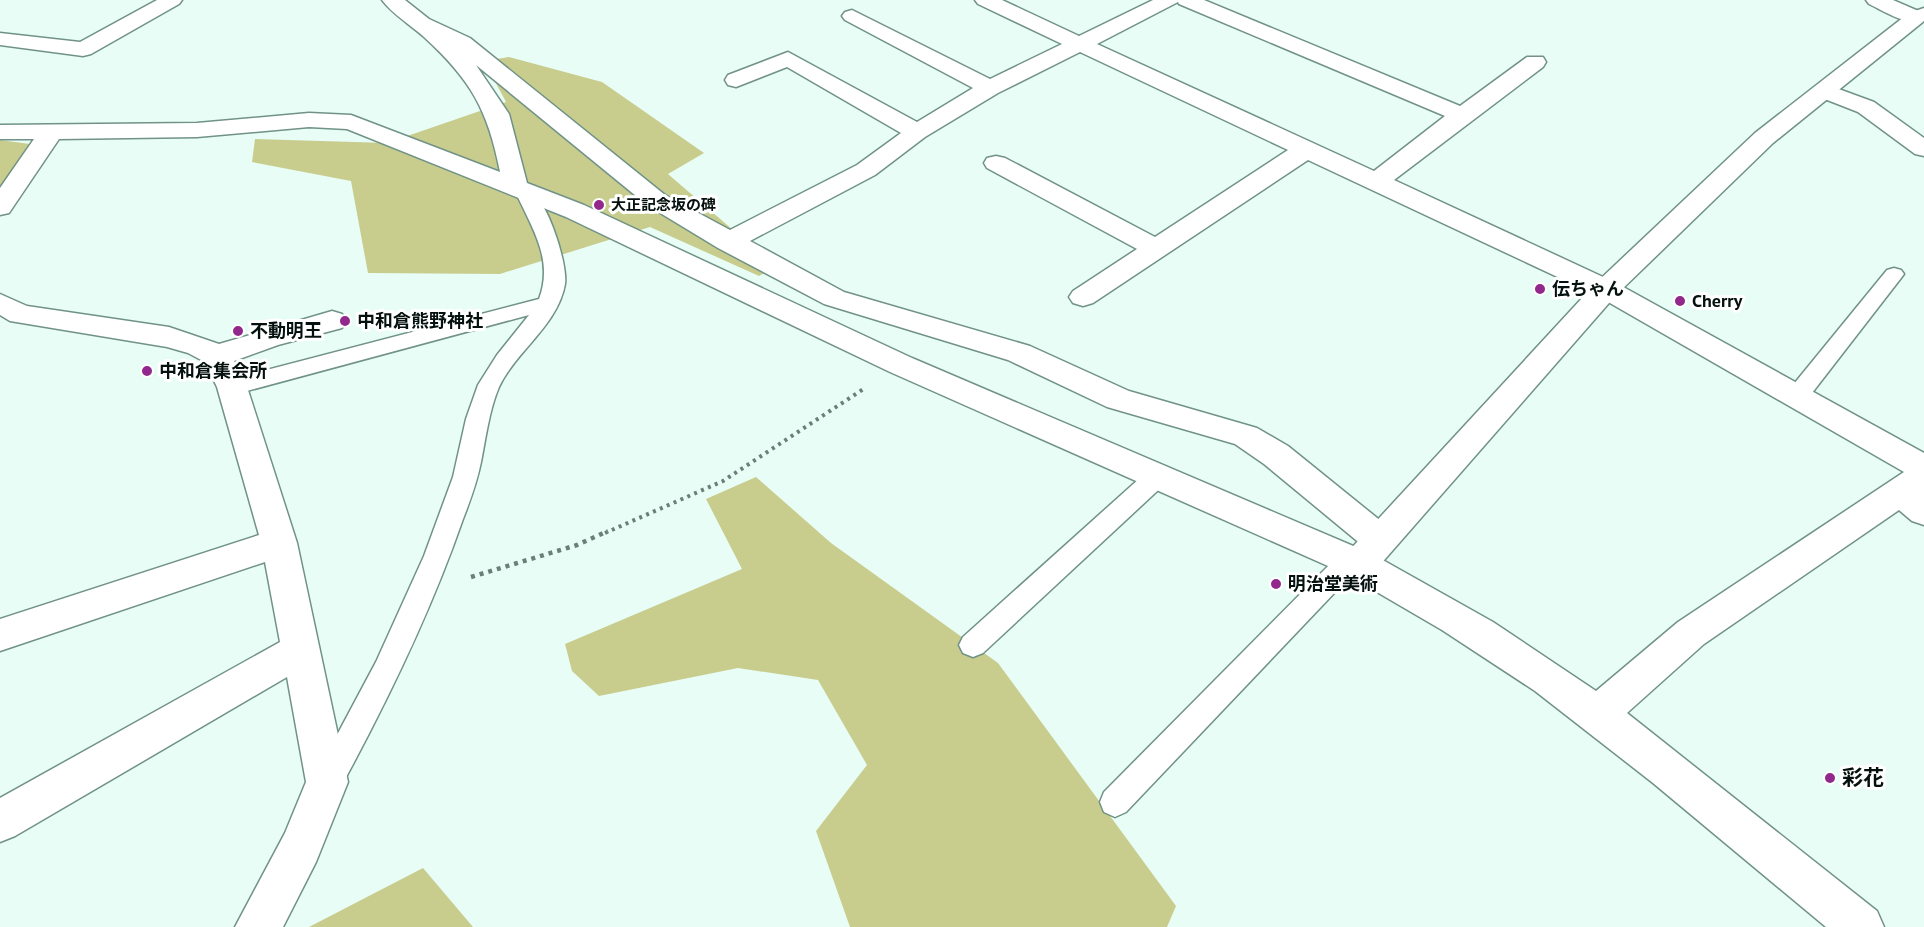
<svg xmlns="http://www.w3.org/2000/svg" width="1924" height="927" viewBox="0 0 1924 927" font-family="'PT Sans','Noto Sans JP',sans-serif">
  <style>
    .green { fill: #c8cd8e }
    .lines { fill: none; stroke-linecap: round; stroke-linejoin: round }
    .lane-casing { stroke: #709287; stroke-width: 3 }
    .street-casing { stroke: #709287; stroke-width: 3 }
    .secondary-casing { stroke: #709287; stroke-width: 3 }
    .path-far1 { stroke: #6d7d79; stroke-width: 4; stroke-dasharray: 3 4.5; stroke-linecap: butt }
    .path { stroke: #6d7d79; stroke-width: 4.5; stroke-dasharray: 4 5; stroke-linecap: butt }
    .lane { fill: #fff; fill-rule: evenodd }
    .street { fill: #fff; fill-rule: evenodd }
    .secondary { fill: #fff; fill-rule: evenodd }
    .poi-dot { fill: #92288c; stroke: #fff; stroke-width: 2 }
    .labels { text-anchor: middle; stroke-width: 6; stroke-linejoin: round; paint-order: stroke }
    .far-poi-label { font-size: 15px; font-weight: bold; fill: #05110e; stroke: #fff; text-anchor: start }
    .poi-label { font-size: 18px; font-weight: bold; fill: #05110e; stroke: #fff; text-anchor: start }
    .near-poi-label { font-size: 21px; font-weight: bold; fill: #05110e; stroke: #fff; text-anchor: start }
  </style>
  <rect width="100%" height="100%" fill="#e8fdf6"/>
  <!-- green -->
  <g class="green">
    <polygon points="509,57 602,82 704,153 668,174 776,267 759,276 650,227 500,274 368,273 351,181 252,162 255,139 387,143 506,102 484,61"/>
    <polygon points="0,140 30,144 0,187"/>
    <polygon points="756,477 831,543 998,663 1176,906 1167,927 850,927 816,831 867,765 818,680 738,668 599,696 572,671 565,644 742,569 706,499"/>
    <polygon points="423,868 473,927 309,927"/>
  </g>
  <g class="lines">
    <defs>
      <g id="lane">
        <path d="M525 187C546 193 568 264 565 284 558 325 516 351 499 387 489 411 486 437 481 462 477 482 470 501 463 519 430 614 386 704 338 792L327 796 316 792 312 782 376 662 424 556 453 477 466 419 478 385 497 355 529 315 232 395 224 393 221 387 224 381 232 379 539 299C554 260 532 228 516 193Z"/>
        <polygon points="1894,268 1901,270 1904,274 1901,278 1805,402 1797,404 1789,402 1786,396 1789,390 1887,270"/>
        <polygon points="1159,466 1168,469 1171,475 1168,481 983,653 973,657 963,653 959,645 963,637 1150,469"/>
        <polygon points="1350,550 1359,553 1363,560 1359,567 1126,812 1115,817 1104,812 1100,802 1104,792 1341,553"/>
      </g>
      <g id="street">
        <polygon points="157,0 182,0 179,4 91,54 83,56 0,45 0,33 80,42"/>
        <path d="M382 0H405L429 19 470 38 665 195 730 230 857 165 901 133 787 67 736 87 728 85 725 80 728 75 788 52 917 122 973 88 845 20 842 16 845 12 852 10 990 79 1062 44 978 4 975 0H1002L1079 36 1153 0H1204L1460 106 1527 57H1543L1546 62 1543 67 1394 180 1616 283 1924 453V525L1912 521 1899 510 1704 644 1627 713 1877 911 1884 927H1826L1653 783 1535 691 1442 630 1346 574 890 372 566 217 347 129 309 127 197 137 59 139 9 213 0 215V188L34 139H0V125L197 123 309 113 351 115 500 172C488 110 471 80 424 37 411 25 392 14 382 0ZM1178 2 1179 4 1445 116 1374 171 1097 44ZM1080 52 1288 150 1155 237 1005 158 996 156 987 158 984 163 987 168 1137 249 1073 291 1069 297 1073 303 1083 306 1093 303 1308 160 1596 295 1904 472 1678 622 1596 691 1493 622 1372 554 912 358 584 205 527 183 509 114 476 65 647 205 718 248 824 304 1008 360 1107 407 1235 444 1264 464 1368 550 1380 554 1392 550 1398 540 1392 530 1288 446 1257 428 1129 391 1030 346 844 292 750 241 875 175 925 137 998 93Z"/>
        <path d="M1866 0H1893L1923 13 1924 20C1908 27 1884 11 1869 4Z"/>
        <polygon points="1825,84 1874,102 1924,138 1924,156 1915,154 1858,112 1817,96 1814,91 1817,86"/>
        <polygon points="0,294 27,306 169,327 219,344 332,311 342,314 347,321 342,328 278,345 234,361 247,387 297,543 348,782 316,862 283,927 235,927 285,833 306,782 287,677 15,836 0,842 0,798 280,642 265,562 0,651 0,619 259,535 217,387 205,362 188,353 167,347 10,321 0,315"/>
      </g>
      <polygon id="secondary" points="1924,8 1924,21 1773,143 1616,295 1372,574 1359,578 1346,574 1341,564 1346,554 1596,283 1755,133 1909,13"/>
    </defs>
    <!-- lane casing -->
    <use href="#lane" class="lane-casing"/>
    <!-- street casing -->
    <use href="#street" class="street-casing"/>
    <!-- secondary casing -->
    <use href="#secondary" class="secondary-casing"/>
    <!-- path-far1 -->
    <polyline class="path-far1" points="605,533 723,481 865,388"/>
    <!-- path -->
    <polyline class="path" points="471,577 577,545 608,531"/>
    <!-- lane -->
    <use href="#lane" class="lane"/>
    <!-- street -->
    <use href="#street" class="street"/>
    <!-- secondary -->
    <use href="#secondary" class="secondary"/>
  </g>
  <!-- markers -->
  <g class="poi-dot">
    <circle cx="599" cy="205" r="6"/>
    <circle cx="1540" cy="289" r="6"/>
    <circle cx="1680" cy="301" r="6"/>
    <circle cx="345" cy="321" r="6"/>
    <circle cx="238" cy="331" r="6"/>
    <circle cx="147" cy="371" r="6"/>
    <circle cx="1276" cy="584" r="6"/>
    <circle cx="1830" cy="778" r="6"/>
  </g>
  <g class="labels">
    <!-- far-poi labels -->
    <g class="far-poi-label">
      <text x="611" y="210">大正記念坂の碑</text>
    </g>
    <!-- poi labels -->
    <g class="poi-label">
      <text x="1552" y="295">伝ちゃん</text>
      <text x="1692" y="307">Cherry</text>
      <text x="357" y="327">中和倉熊野神社</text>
      <text x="250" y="337">不動明王</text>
      <text x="159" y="377">中和倉集会所</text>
      <text x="1288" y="590">明治堂美術</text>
    </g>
    <!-- near-poi labels -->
    <g class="near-poi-label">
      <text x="1842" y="785">彩花</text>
    </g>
  </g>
</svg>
